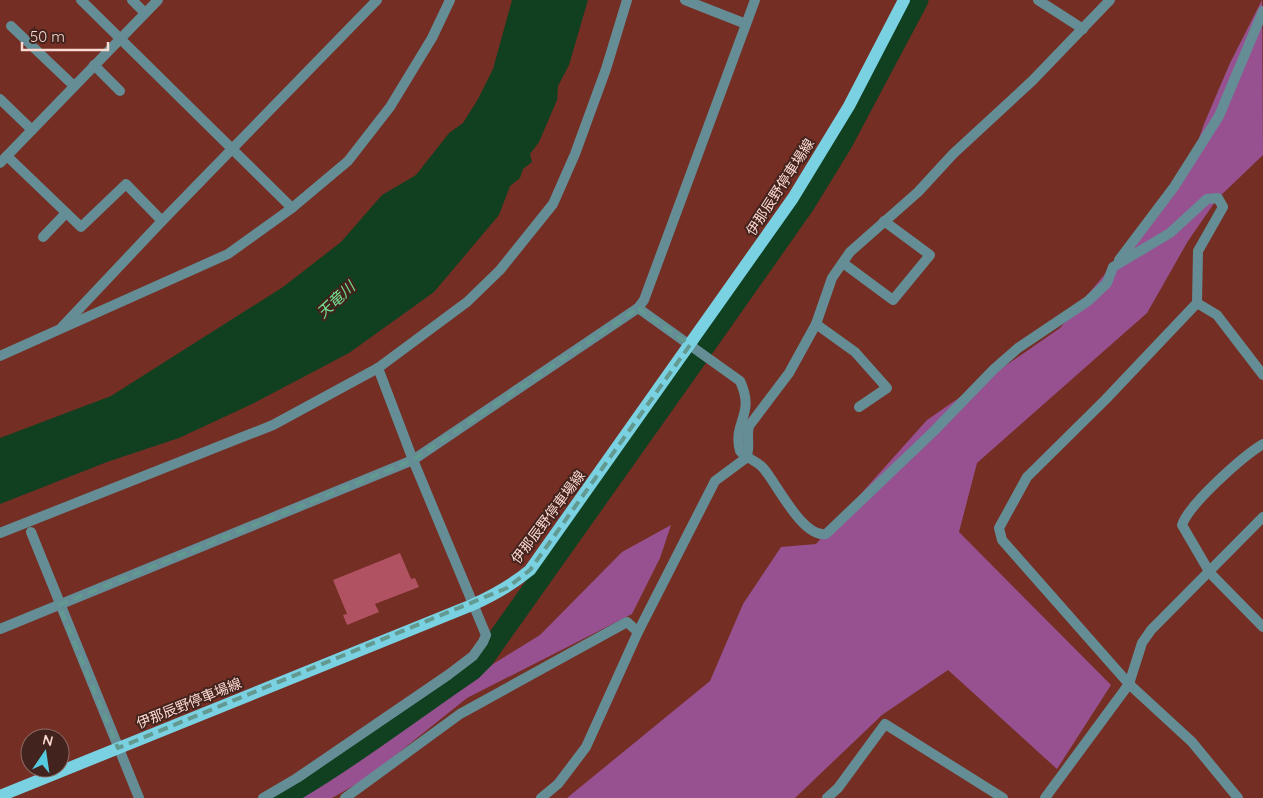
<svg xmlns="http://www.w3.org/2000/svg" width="1263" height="798" viewBox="0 0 1263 798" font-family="Quicksand,'Noto Sans JP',sans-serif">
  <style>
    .forest { fill: #975190 }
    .water { fill: #114021 }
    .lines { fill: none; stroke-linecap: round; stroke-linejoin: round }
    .river { stroke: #114021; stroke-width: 21 }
    .building { fill: #b05262 }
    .street { stroke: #658d95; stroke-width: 10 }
    .primary { stroke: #7ad1e1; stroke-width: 12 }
    .marked { fill: none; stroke: #629991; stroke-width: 4; stroke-dasharray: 10 6; stroke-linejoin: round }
    .labels { text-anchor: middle; stroke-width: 4; stroke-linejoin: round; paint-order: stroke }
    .street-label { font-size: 14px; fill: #fcd9d2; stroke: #43231d }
    .water-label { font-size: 15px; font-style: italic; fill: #72e291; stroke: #43231d }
  </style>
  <rect width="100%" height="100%" fill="#742e23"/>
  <!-- forest -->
  <g class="forest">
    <polygon points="1262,0 1263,155 1217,199 1188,241 1147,313 977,463 959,532 1111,685 1057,769 948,670 882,715 795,798 567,798 710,681 743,604 781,547 816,544 927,420 1060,328 1185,178 1204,124 1230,63"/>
    <polygon points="671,525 660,558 632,614 467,698 367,778 332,798 293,798 326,779 419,710 540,635 622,552"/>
  </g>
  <!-- water -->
  <polygon class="water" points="512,0 588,0 569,65 558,86 557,100 539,142 530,154 532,162 523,169 520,178 510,186 499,215 434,292 349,353 252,404 179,438 107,462 0,504 0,438 111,396 283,287 341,242 382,195 416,175 449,133 463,123 478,99 493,69"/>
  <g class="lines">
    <!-- river -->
    <g class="river">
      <polyline points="702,350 804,205 842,143 918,0"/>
      <path d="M282 798C348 760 409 713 472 670L484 658 698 356"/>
    </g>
  </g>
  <!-- building -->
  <polygon class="building" points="400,553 411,579 415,578 419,587 375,604 379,612 347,625 343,615 347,614 333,580"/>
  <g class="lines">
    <!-- street -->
    <g class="street">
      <polyline points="81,0 292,208"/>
      <polyline points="132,0 145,13"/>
      <polyline points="685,0 746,24"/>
      <polyline points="1038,0 1083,29"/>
      <polyline points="11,26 74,86"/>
      <polyline points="94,65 120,91"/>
      <polyline points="0,99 32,130"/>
      <polyline points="7,156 81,227 126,184 162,221"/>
      <polyline points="0,163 158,0"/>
      <polyline points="43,237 66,213"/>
      <polyline points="1119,260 1174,187 1219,116 1263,11"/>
      <polyline points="843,263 893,300 930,255 884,221"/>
      <polyline points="1197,303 1217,315 1263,375"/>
      <path d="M638 308 740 381C756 415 732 422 740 451 747 459 758 461 764 469 778 486 803 538 826 534L933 432 994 369 1018 348 1088 301 1107 283 1113 267 1170 233 1207 199 1218 198 1223 207 1198 251 1197 303 1105 400 1027 477 999 528 1002 540 1129 684 1192 742 1238 798"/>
      <polyline points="816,324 855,352 887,388 859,407"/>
      <polyline points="62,327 162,221 377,0"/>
      <polyline points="0,356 228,254 292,208 348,161 390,107 432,38 450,0"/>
      <path d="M1263 444C1243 456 1189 504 1182 525L1210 573 1263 627"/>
      <polyline points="31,532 139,798"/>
      <polyline points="0,533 273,425 378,368 467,302 500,270 553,204 575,154 606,69 627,0"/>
      <polyline points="0,629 413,460 638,308 644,300 755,0"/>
      <polyline points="263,798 297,778 448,675 473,656 483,642 486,635 413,460 378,368"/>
      <polyline points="345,798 460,714 627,622 638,632"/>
      <path d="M541 798 558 784 586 747 638 632 715 481 746 458C751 448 746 437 749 426L789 373 816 324 832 278 850 252 918 192 953 154 1032 81 1110 0"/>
      <polyline points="827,798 838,788 885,724 1003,798"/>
      <polyline points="1045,798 1129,684 1142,643 1151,630 1263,517"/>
    </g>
    <!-- primary -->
    <path class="primary" d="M0 796 472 605C494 595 512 585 530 570L793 198 849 106 904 0"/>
  </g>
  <!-- marked area -->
  <path class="marked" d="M638 308 690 345 530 570 507 588 118 748 59 605 413 460Z"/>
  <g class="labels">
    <!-- street labels -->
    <g class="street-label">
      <text transform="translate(780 187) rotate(-57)" y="5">伊那辰野停車場線</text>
      <text transform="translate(548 517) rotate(-53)" y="5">伊那辰野停車場線</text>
      <text transform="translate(189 703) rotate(-22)" y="5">伊那辰野停車場線</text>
    </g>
    <!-- water labels -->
    <g class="water-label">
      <text transform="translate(336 300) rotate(-43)" y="5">天竜川</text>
    </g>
  </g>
  <!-- north arrow -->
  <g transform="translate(45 753) rotate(13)"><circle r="24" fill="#43231d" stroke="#8d6c65"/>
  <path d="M0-4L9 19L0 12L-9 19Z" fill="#55cade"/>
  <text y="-8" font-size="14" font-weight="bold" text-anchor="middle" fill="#fcd9d2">N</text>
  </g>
  <!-- scale -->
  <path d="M22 42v8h86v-8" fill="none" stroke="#fcd9d2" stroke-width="2.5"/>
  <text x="30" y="42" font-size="15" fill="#fcd9d2" stroke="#43231d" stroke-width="4" paint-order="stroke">50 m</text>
</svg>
